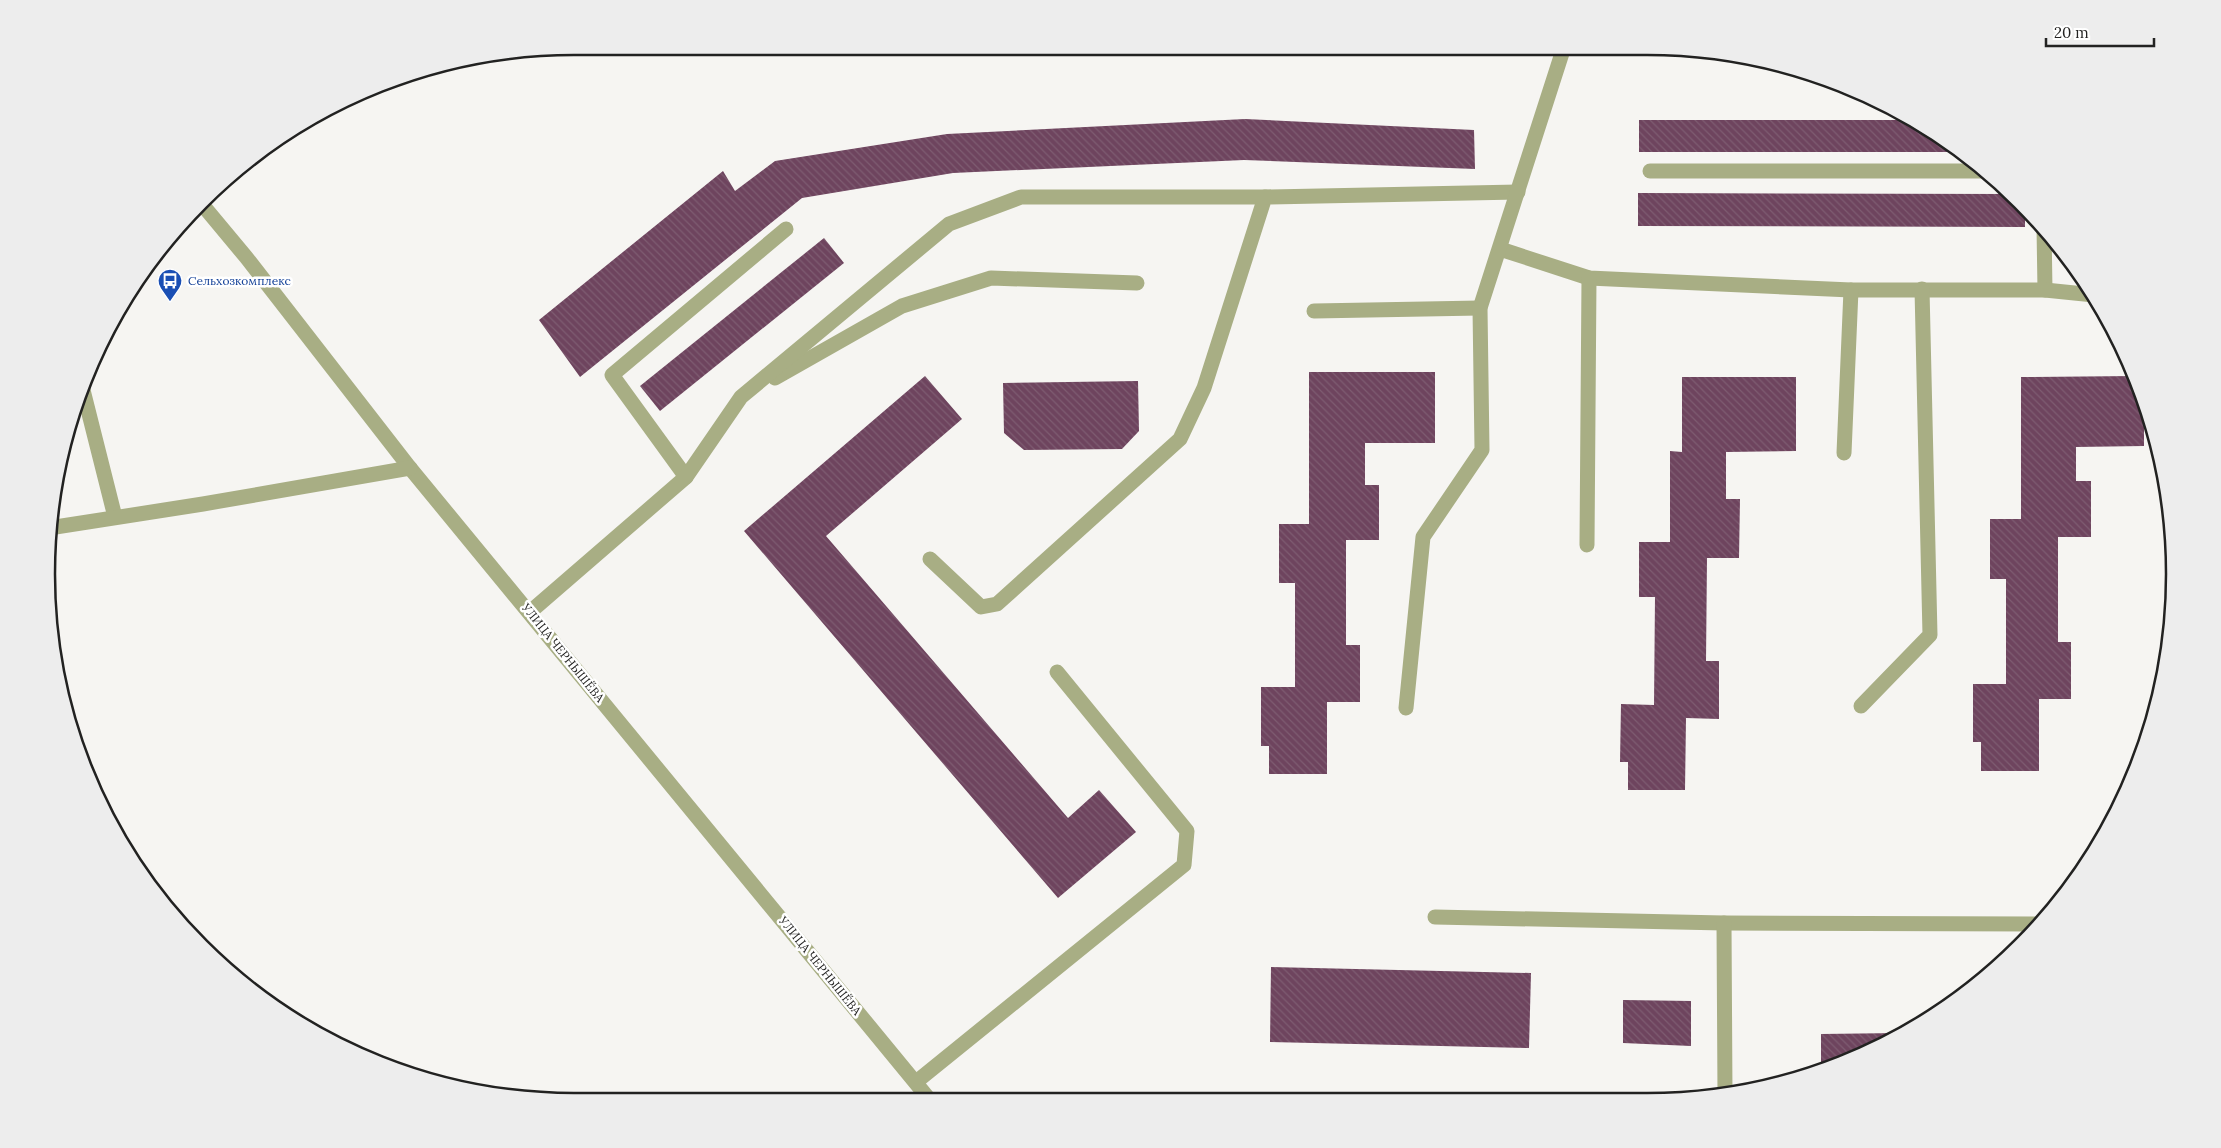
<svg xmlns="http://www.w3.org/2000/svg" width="2221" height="1148" viewBox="0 0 2221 1148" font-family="Lora,serif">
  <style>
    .building { fill: url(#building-back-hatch) }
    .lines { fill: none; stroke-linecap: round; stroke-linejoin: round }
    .minor { stroke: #a8ae84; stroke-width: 15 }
    .labels { text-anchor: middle; stroke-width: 5; stroke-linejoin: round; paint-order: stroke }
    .transit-label { font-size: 12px; fill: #164399; stroke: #fff; text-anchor: start }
    .street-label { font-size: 12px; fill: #222221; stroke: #fff }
    .rim { fill: none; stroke: #222221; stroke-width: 2.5 }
  </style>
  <defs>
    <pattern id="building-back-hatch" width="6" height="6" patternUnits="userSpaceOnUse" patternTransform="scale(1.25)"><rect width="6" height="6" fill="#6e445e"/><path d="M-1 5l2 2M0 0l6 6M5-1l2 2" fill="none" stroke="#7e5c71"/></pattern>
  </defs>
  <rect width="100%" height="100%" fill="#f6f5f2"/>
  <!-- building -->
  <g class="building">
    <polygon points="1245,119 1474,130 1475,169 1244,160 953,173 802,198 580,377 539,320 723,171 735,191 775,161 947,134"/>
    <polygon points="1639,120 1911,120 1964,152 1639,152"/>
    <polygon points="1638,193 2009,194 2025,208 2025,227 1638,226"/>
    <polygon points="824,238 844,263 660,411 640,386"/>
    <polygon points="1309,372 1435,372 1435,443 1365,443 1365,485 1379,485 1379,540 1346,540 1346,645 1360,645 1360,702 1327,702 1327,774 1269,774 1269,746 1261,746 1261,687 1295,687 1295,583 1279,583 1279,524 1309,524"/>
    <polygon points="925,376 962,419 826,536 1068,818 1099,790 1136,832 1058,898 744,531"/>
    <polygon points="2134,376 2144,399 2144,446 2076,447 2076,481 2091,481 2091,537 2058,537 2058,642 2071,642 2071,699 2039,699 2039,771 1981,771 1981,742 1973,742 1973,684 2006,684 2006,579 1990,579 1990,519 2021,519 2021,377"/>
    <polygon points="1682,377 1796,377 1796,451 1726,452 1726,499 1740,499 1739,558 1707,558 1706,661 1719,661 1719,719 1686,718 1685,790 1628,790 1628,762 1620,762 1621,704 1654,705 1655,597 1639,597 1639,542 1670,542 1670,451 1682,452"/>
    <polygon points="1138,381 1139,431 1122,449 1024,450 1004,433 1003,383"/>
    <polygon points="1271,967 1531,973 1529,1048 1270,1042"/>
    <polygon points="1623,1000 1691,1001 1691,1046 1623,1043"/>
    <polygon points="1899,1033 1849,1062 1821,1069 1821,1034"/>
  </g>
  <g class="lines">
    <!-- minor -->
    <g class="minor">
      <polyline points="1650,171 1985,171"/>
      <polyline points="201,203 246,257 410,468 929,1099"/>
      <polyline points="2044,227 2045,290"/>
      <polyline points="1500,249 1589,278 1851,290 2045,290 2094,295"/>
      <polyline points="1314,311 1480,308"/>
      <polyline points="775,378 902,306 991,278 1137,283"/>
      <polyline points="82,386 115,517"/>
      <polyline points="1844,453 1851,290"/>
      <polyline points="686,477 612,375 786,229"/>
      <polyline points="49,528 203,504 410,468"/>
      <polyline points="1587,545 1589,278"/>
      <polyline points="930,559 981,607 997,604 1180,439 1204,388 1265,197"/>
      <polyline points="530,612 686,477 741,397 949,224 1021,197 1265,197 1518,192"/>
      <polyline points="1861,706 1930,635 1922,289"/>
      <polyline points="1406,708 1423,537 1482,450 1480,308 1564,47"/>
      <polyline points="1435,917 1724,923 2041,924"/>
      <polyline points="1724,923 1725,1095"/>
      <polyline points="916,1082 1184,865 1187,831 1057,672"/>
    </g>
  </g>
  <!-- icons -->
  <defs>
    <symbol id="bus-pin" viewBox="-11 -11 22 30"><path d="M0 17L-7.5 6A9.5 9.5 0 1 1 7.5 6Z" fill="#1a4fb4" stroke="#fff"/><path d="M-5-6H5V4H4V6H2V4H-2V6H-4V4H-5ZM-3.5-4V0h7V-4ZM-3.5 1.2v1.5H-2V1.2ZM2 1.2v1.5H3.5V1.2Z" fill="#fff"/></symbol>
  </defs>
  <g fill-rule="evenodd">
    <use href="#bus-pin" x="156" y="267" width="28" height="38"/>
  </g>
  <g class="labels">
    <!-- transit labels -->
    <g class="transit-label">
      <text x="188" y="285">Сельхозкомплекс</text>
    </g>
    <!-- street labels -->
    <g class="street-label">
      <text transform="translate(563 653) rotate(51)" y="4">УЛИЦА ЧЕРНЫШЁВА</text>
      <text transform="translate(820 966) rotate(51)" y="4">УЛИЦА ЧЕРНЫШЁВА</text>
    </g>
  </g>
  <!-- crop -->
  <path d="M0 0H2221V1148H0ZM574 55H1647A519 519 0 0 1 2166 574V574A519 519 0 0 1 1647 1093H574A519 519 0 0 1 55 574V574A519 519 0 0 1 574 55Z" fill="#ededed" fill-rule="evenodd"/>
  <path class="rim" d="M574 55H1647A519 519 0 0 1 2166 574V574A519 519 0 0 1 1647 1093H574A519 519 0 0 1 55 574V574A519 519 0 0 1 574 55Z"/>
  <!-- scale -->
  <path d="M2046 38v8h108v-8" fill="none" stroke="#222221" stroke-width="2.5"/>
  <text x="2054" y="38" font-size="15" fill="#222221" stroke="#ffffff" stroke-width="4" paint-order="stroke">20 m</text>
</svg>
